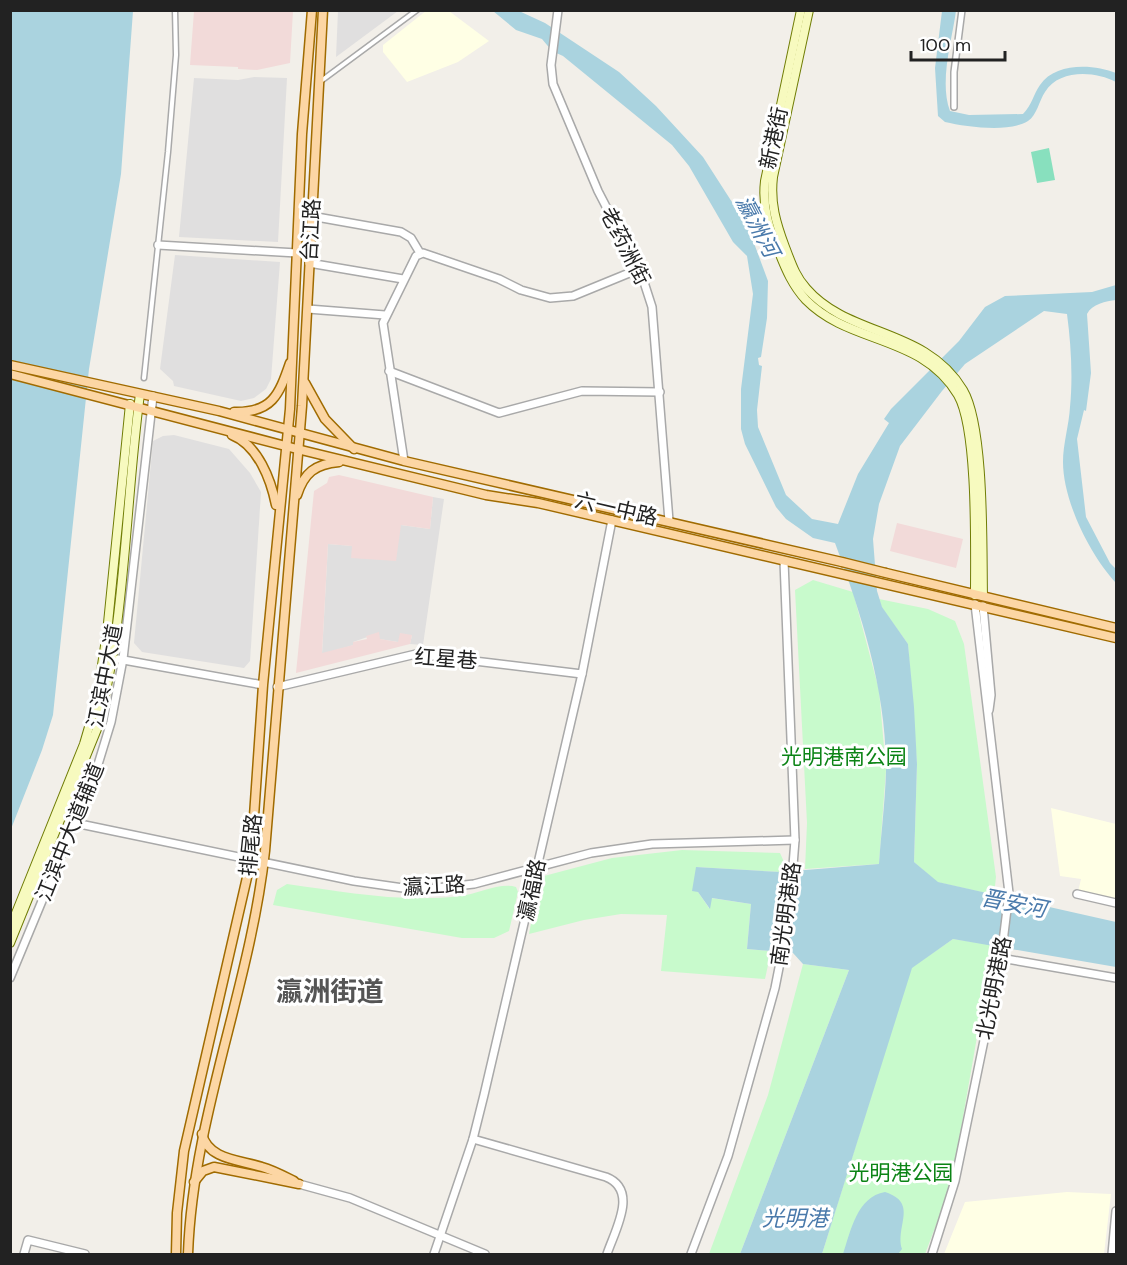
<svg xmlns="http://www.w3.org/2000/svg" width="1127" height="1265" viewBox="0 0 1127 1265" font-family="'DM Sans','Noto Sans SC',sans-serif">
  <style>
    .residential { fill: #e0dfdf }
    .commercial { fill: #f2dad9 }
    .education { fill: #ffffe5 }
    .park { fill: #c8facc }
    .pitch { fill: #88e0be }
    .water { fill: #aad3df }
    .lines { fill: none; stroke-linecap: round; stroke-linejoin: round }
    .pedestrian-casing { stroke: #a9a9a9; stroke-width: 7 }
    .minor-casing { stroke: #a9a9a9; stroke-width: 8 }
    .tertiary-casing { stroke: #a9a9a9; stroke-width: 10 }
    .secondary-casing { stroke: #707d05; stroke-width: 10 }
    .primary-casing { stroke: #a06b00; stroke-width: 11 }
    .pedestrian { stroke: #fff; stroke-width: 4 }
    .minor { stroke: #fff; stroke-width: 5 }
    .tertiary { stroke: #fff; stroke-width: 7 }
    .secondary { stroke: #f7fabf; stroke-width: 8 }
    .primary { stroke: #fcd6a4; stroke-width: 8 }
    .primary-bridge-casing { stroke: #a06b00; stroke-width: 11; stroke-linecap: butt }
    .primary-bridge { stroke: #fcd6a4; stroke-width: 8 }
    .labels { text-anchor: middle; stroke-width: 6; stroke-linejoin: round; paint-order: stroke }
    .street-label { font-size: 21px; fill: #222; stroke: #fff }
    .park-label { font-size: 21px; fill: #0c8416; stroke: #fff }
    .water-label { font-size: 22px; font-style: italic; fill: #4a7aab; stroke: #fff }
    .district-label { font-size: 27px; font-weight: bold; fill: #555; stroke: #fff }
  </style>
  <rect width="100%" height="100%" fill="#f2efe9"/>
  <!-- residential -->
  <g class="residential">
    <polygon points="338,11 338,10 398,11 336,57"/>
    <polygon points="254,77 287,78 278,242 179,237 194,78 238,80"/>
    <polygon points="175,255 280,262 271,379 266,389 254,398 241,401 174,386 173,381 160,369"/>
    <polygon points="174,435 229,449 250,473 261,492 250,661 244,668 142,652 134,643 153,441 163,436"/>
    <polygon points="433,497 444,499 423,645 410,644 412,635 398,642 379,639 379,633 353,642 354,645 322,654 328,544 353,546 352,558 401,525 430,529"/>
  </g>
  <!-- commercial -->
  <g class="commercial">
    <polygon points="194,11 293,11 290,63 257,70 238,69 238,67 190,65"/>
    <polygon points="339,475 433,497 430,529 401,525 396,561 351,558 352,546 328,544 322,653 353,645 353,642 367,639 366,636 379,632 380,639 398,642 400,633 412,635 410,644 296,673 314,491 327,483 329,477"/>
    <polygon points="897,523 963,539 956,568 890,551"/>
  </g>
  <!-- education -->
  <g class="education">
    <polygon points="427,10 449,11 489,41 458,62 407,82 383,52 383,45"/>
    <polygon points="1051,808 1116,824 1116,902 1077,896 1081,879 1060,876"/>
    <polygon points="1067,1192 1111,1194 1104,1254 944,1254 965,1202"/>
  </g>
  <!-- park -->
  <g class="park">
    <polygon points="813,580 853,592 879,690 886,770 879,864 805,869 807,823 795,590"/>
    <polygon points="879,599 928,609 955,621 964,644 996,877 994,895 937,882 914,862 917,764 908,644 882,608"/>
    <polygon points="682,850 780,853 785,864 781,872 696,867 698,892 709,908 711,898 751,904 747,949 771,951 765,979 661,971 667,915 621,914 584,920 529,934 538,887 544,876 612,858"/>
    <path d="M287 884C345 892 402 903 461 896 477 894 501 882 516 887L518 892 509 931 494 938H462L273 905 277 890Z"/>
    <polygon points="953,939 993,945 951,1186 925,1254 822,1254 911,968"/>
    <polygon points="803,964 849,970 740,1254 709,1254 768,1095"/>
  </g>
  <!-- pitch -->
  <polygon class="pitch" points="1049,148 1055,180 1037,183 1031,152"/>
  <!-- water -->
  <g class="water">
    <polygon points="11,11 133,11 121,174 89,369 53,715 42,750 11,829"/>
    <path d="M493 11H519L545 23 619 72 656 106 703 157 748 227 768 281 767 318 761 357 758 358 759 365 762 366 757 410 758 427 786 495 812 519 838 524 858 474 889 423 884 419 891 409 959 341 985 307 1005 296 1092 292 1116 285V300C1106 301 1092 304 1087 314L1091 373 1086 411 1084 410 1077 439 1086 517 1110 563 1116 569V583C1090 555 1063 501 1063 462 1063 444 1069 425 1070 407 1073 377 1071 344 1067 314L1044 311 965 364 942 391 900 446 879 504 873 539 877 591 882 607 908 644 914 707 917 764 914 862 938 882 1116 922V967L953 939 912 968 822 1254H740L849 970 803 964 793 953 747 949 751 904 712 898 710 909 698 892 692 891 696 867 781 872 879 864C881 834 885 803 886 772 887 693 862 616 835 543L813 538 786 519 776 507 745 444 741 429V389L753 294 747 256 733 242 689 166 672 145 563 56 552 51 542 39 516 30Z"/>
    <path d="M942 11H956C952 40 939 82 950 111L969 115 1023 114C1032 105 1033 95 1040 85 1055 62 1094 64 1116 73V82C1095 71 1059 69 1045 92 1039 101 1037 115 1028 121 1009 133 967 127 945 122L938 116 935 68Z"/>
    <path d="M885 1192C919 1203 895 1226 902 1249L898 1254H843C851 1230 857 1197 885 1192Z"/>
  </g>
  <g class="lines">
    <defs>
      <g id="pedestrian">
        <polyline points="321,81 417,10"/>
        <polyline points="144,378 168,152 176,55 175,10"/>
      </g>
      <polyline id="minor" points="954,107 954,72 962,10"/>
      <g id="tertiary">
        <polyline points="558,10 551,65 553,84 598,191 642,276 652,307 669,521"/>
        <polyline points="311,216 401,232 411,238 420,253"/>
        <polyline points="158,245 297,253"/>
        <polyline points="309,263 403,279"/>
        <polyline points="308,309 385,315"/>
        <polyline points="389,371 499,413 582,391 660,392"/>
        <polyline points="404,461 383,323 416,256 423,253 499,279 521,290 550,298 573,296 639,269"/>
        <polyline points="983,606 991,695 989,710"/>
        <polyline points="118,659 263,685"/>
        <polyline points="277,687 416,654 582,674"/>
        <polyline points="75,823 354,881 417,890 474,884 591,853 652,844 795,840"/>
        <polyline points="1077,894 1116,903"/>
        <polyline points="1001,958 1116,978"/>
        <polyline points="10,978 96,771 111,722 123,659 153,396"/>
        <path d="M473 1139 606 1177C639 1190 615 1230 607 1254"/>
        <polyline points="299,1184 350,1198 485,1254"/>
        <polyline points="24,1254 28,1240 85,1254"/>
        <polyline points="434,1254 473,1139 484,1095 582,674 612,520"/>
        <polyline points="691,1254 728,1156 775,988 789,917 795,840 784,561"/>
        <polyline points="932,1254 955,1181 1001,958 1009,893 975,604"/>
        <polyline points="1112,1254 1116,1211"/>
      </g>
      <g id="secondary">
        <path d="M801 10 765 181C762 207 769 229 779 252 786 270 793 286 806 300 850 345 922 334 958 395 978 430 975 550 975 595"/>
        <path d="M809 10 773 177C770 203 776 223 785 247 791 262 795 276 806 288 849 338 925 327 963 390 985 427 982 549 983 596"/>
        <polyline points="10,928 84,744 96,703 107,633 130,404"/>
        <path d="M10 943 97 729C126 621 125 505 140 394"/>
      </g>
      <g id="primary">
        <polyline points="10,365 219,411 404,461 842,562"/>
        <polyline points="10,374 297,449 486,495 538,503 1116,638"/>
        <polyline points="305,383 325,419 354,449"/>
        <path d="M234 412C272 413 279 395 290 363"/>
        <path d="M232 435C258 445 271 480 276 505"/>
        <path d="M297 495C304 473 315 464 339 462"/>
        <polyline points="886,573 1116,628"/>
        <path d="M202 1134C208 1160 241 1160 262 1167 273 1170 284 1176 294 1181"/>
        <polyline points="194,1182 203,1171 214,1167 299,1184"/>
        <polyline points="176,1254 177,1213 184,1151 251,860 263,685 290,409 302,134 312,10"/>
        <path d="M188 1254C193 1116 250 988 265 851L302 406 323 10"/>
      </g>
    </defs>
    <!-- pedestrian casing -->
    <use href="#pedestrian" class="pedestrian-casing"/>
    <!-- minor casing -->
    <use href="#minor" class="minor-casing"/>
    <!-- tertiary casing -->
    <use href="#tertiary" class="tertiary-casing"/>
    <!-- secondary casing -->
    <use href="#secondary" class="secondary-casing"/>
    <!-- primary casing -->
    <use href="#primary" class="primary-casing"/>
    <!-- pedestrian -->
    <use href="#pedestrian" class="pedestrian"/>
    <!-- minor -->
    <use href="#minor" class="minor"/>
    <!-- tertiary -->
    <use href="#tertiary" class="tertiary"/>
    <!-- secondary -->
    <use href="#secondary" class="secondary"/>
    <!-- primary -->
    <use href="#primary" class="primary"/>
    <defs>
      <polyline id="primary-bridge" points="842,562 886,573"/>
    </defs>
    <!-- primary-bridge casing -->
    <use href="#primary-bridge" class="primary-bridge-casing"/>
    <!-- primary-bridge -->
    <use href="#primary-bridge" class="primary-bridge"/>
  </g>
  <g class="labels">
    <!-- street labels -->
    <g class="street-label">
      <text transform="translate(774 138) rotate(-78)" y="7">新港街</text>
      <text transform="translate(311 230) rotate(-87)" y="7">台江路</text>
      <text transform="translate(625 246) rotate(63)" y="7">老药洲街</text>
      <text transform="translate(616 509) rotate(13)" y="7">六一中路</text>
      <text transform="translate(446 659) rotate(4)" y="7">红星巷</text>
      <text transform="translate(105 676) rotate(-79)" y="7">江滨中大道</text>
      <text transform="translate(70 832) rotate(-68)" y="7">江滨中大道辅道</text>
      <text transform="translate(251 845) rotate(-84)" y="7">排尾路</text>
      <text transform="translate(434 886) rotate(-3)" y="7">瀛江路</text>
      <text transform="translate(532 890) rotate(-78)" y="7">瀛福路</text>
      <text transform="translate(786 914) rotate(-82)" y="7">南光明港路</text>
      <text transform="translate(994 988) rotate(-79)" y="7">北光明港路</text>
    </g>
    <!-- park labels -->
    <g class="park-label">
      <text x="844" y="764">光明港南公园</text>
      <text x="901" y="1180">光明港公园</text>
    </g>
    <!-- water labels -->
    <g class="water-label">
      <text transform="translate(758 226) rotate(62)" y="8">瀛洲河</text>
      <text transform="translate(1014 903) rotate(11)" y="8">晋安河</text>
      <text x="795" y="1226">光明港</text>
    </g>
    <!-- district labels -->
    <g class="district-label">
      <text x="330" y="1001">瀛洲街道</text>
    </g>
  </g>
  <!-- border -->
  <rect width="1127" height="1265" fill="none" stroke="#222222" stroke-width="24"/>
  <!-- scale -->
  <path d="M911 51v9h94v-9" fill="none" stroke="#222222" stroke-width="3"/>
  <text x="920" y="51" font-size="18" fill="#222222" stroke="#ffffff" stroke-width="4.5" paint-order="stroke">100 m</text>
</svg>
